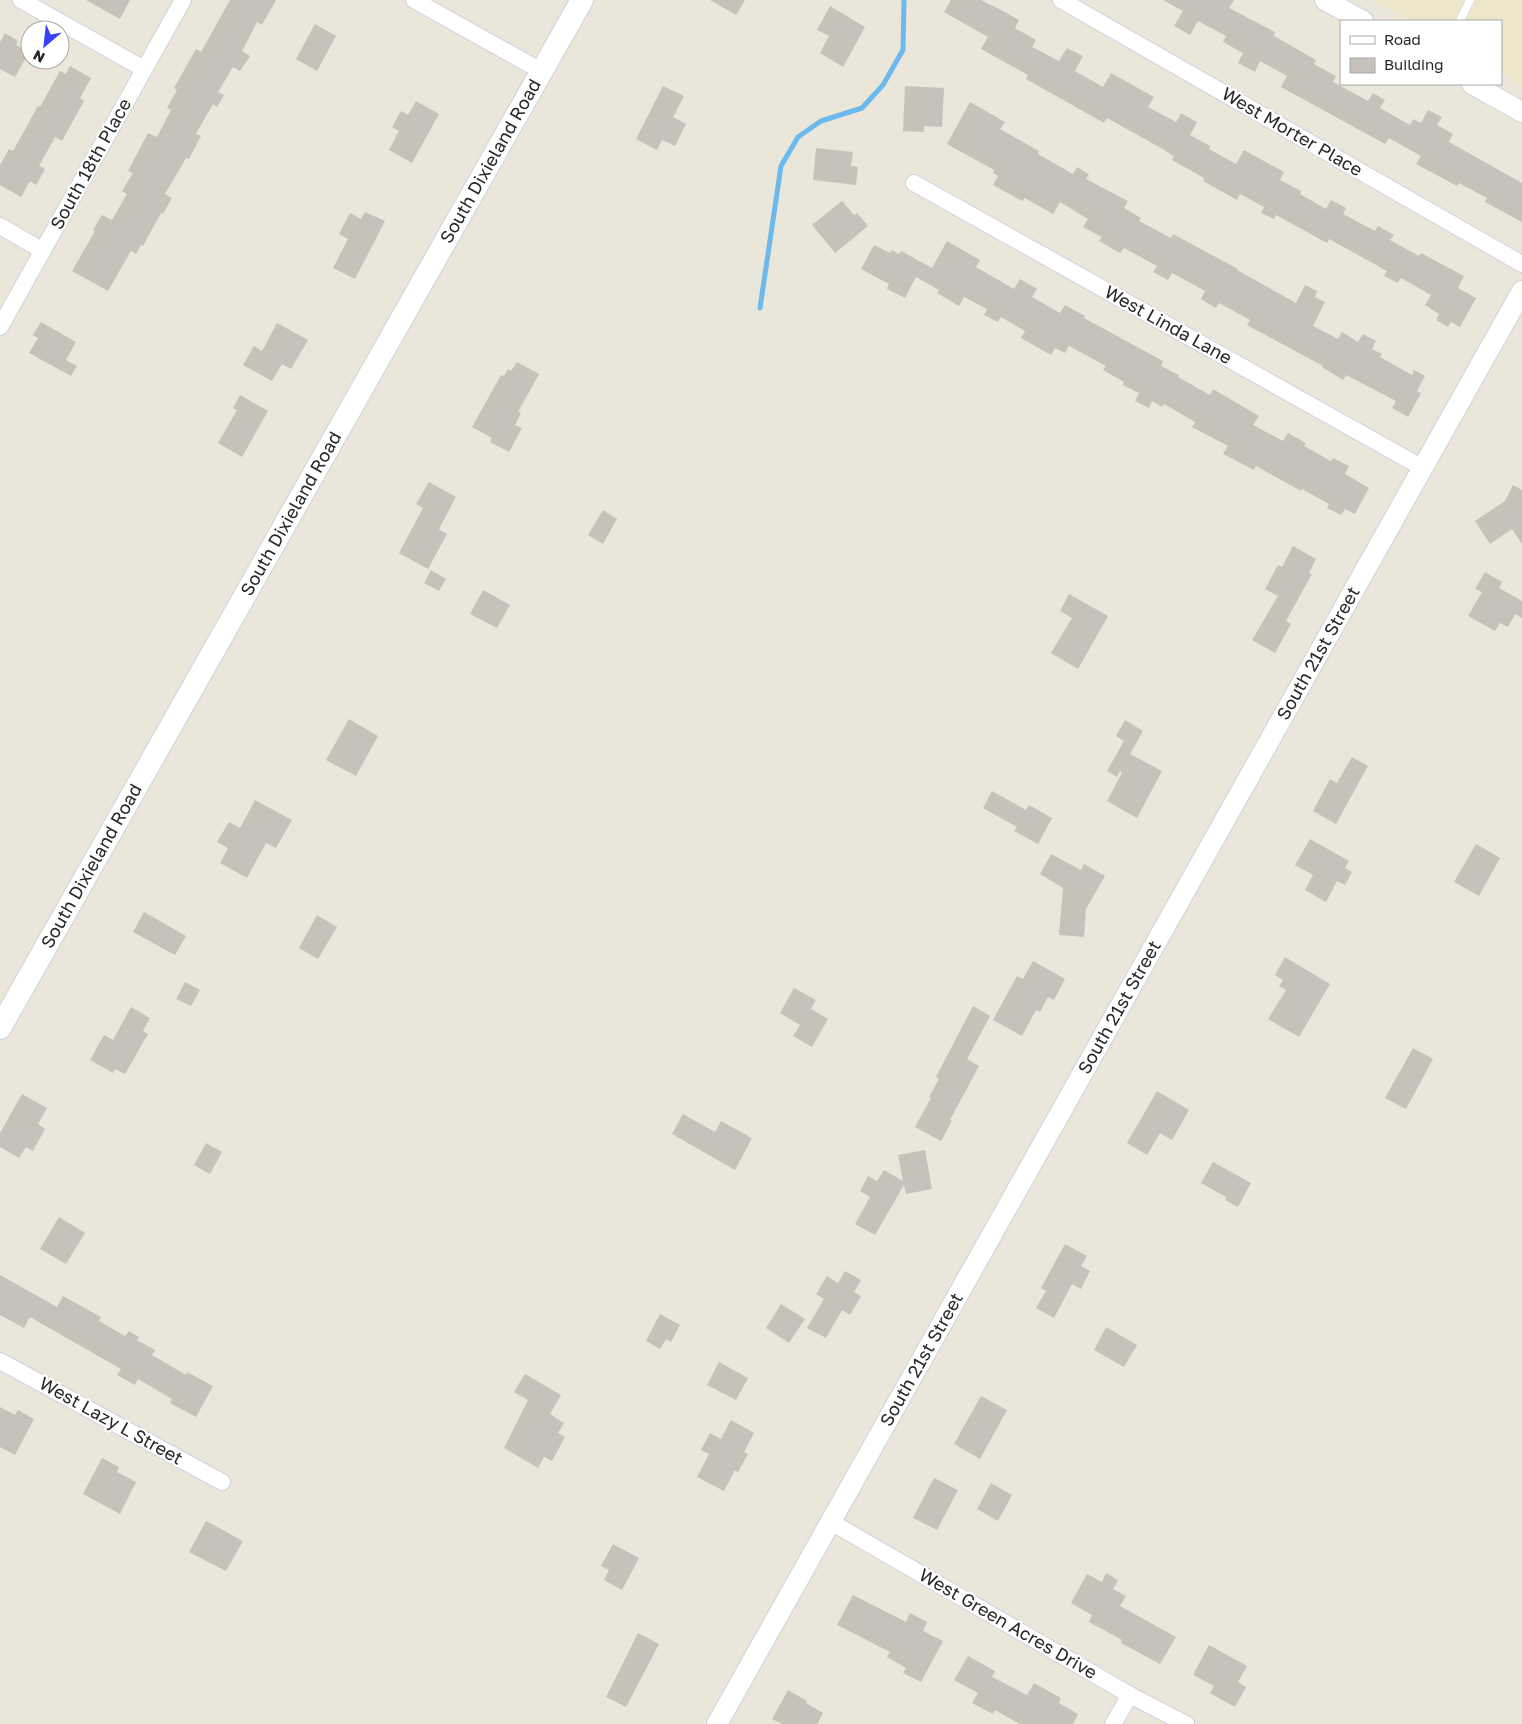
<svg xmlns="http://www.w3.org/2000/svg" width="1522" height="1724" viewBox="0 0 1522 1724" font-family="'Golos Text',sans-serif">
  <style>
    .education { fill: #ede6c9 }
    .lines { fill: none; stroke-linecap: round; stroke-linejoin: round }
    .stream { stroke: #6cb9ed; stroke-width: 5 }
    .building { fill: #c6c2b9 }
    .service-casing { stroke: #cfd0e1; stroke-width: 9 }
    .minor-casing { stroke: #cfd0e1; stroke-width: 18 }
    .tertiary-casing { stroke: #cfd0e1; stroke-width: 22 }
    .secondary-casing { stroke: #cfd0e1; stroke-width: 24 }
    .service { stroke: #fff; stroke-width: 8 }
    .minor { stroke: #fff; stroke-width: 16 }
    .tertiary { stroke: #fff; stroke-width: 20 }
    .secondary { stroke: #fff; stroke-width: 22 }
    .labels { text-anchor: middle; stroke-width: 4.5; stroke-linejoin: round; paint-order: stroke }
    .street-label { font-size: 18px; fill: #282828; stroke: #fff }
  </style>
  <rect width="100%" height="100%" fill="#ebe6da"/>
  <!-- education -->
  <polygon class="education" points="1373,0 1522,0 1522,86 1501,73 1501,21 1410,21"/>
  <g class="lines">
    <!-- stream -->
    <polyline class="stream" points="760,308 781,166 798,137 821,121 862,108 883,85 903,50 904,0"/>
  </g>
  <!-- building -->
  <g class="building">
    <polygon points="86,0 130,0 120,19"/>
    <polygon points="230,0 276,0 262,25 257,22 242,51 250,56 240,71 233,67 218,92 224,95 217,107 213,104 196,134 201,136 189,159 186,158 165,194 172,198 163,214 161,213 143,246 141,245 136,254 131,251 108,291 72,271 95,231 93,230 102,215 112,220 127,194 122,191 133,173 128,171 148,133 157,137 171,110 167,108 177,90 174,88 196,49 201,52"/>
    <polygon points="710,0 745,0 736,15"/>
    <polygon points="951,0 981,0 1003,11 1019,20 1015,28 1036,40 1032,47 1059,61 1067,48 1083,56 1075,71 1103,87 1111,73 1154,97 1148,107 1176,122 1181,113 1197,122 1190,135 1210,146 1209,149 1236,164 1244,150 1284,172 1280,180 1301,191 1300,194 1326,209 1331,200 1346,208 1343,214 1375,231 1378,226 1394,235 1390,240 1419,256 1421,253 1464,276 1458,288 1476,298 1460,327 1451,322 1448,327 1436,320 1439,314 1425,305 1431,295 1401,278 1398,283 1384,276 1387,271 1329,239 1327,243 1276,215 1274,219 1261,213 1264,207 1240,194 1237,200 1203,181 1204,178 1172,160 1174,156 1161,148 1107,118 1104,123 1026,79 1028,75 981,49 988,37 944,12"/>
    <polygon points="1163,0 1234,0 1229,8 1275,32 1274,36 1316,60 1314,64 1336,76 1333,82 1368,101 1373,93 1385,100 1380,108 1410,125 1413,119 1421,123 1428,110 1442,117 1437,125 1453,134 1449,142 1522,183 1522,222 1485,202 1487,198 1459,183 1457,186 1416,164 1421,156 1389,138 1385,144 1281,87 1287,76 1260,61 1255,72 1238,63 1243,53 1223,42 1226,36 1198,21 1190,35 1174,26 1183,11"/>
    <polygon points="830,6 865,27 843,67 820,53 829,36 817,30"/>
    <polygon points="315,24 336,36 317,71 296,59"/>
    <polygon points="5,33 18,41 16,45 29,52 15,77 0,69 0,42"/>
    <polygon points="70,66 91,78 80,98 84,101 62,141 55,137 39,166 45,169 36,185 30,181 21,197 0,185 0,165 9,149 13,151 38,106 40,107 60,71 66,74"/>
    <polygon points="663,86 684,96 673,117 686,124 675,146 662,140 657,150 636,139"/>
    <polygon points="905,86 944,88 942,127 924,126 924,132 903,131"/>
    <polygon points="416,101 439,114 412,163 389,150 399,131 392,127 401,111 408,115"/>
    <polygon points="970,102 1005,122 1000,129 1039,151 1038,154 1073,174 1077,167 1089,174 1086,179 1128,201 1124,208 1141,218 1139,221 1171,238 1173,234 1238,269 1237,270 1296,303 1305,285 1317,291 1315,297 1325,302 1313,326 1338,339 1342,332 1358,342 1363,334 1376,341 1372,349 1382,354 1380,357 1412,375 1414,370 1425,376 1417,391 1421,393 1408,417 1392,408 1396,401 1346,375 1343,380 1322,367 1323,366 1247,325 1250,320 1219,303 1216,308 1201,299 1205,291 1172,273 1168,280 1153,272 1157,266 1124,248 1120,253 1099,241 1102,237 1083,227 1088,219 1060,202 1053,214 1025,198 1022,201 993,185 998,176 993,173 994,170 947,144"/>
    <polygon points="816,148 853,152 851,166 858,167 856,185 813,180"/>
    <polygon points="842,201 854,215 857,213 868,226 835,253 812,225"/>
    <polygon points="365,212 385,221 355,279 333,268 348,239 339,234 350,213 361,219"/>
    <polygon points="947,241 980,260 976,267 1014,289 1020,279 1037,289 1032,297 1060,313 1065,305 1085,316 1084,318 1163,361 1161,366 1179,375 1178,377 1210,395 1213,389 1259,416 1253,425 1283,441 1288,433 1306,443 1304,446 1331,461 1333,458 1349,466 1345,474 1369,488 1355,514 1345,509 1341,515 1327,508 1329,504 1302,489 1301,491 1256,466 1254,470 1223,454 1228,446 1192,427 1195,422 1164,404 1162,407 1152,401 1149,408 1135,401 1139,393 1123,385 1124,382 1103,370 1106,366 1069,346 1065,353 1055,348 1051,355 1021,338 1025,331 1001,317 998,322 984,315 987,309 964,297 959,306 937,293 939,290 916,277 905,298 887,289 889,284 861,269 874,245 890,253 892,250 899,254 901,251 932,268"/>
    <polygon points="41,322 76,342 66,360 77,366 71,376 29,353 38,338 33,335"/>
    <polygon points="277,323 308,340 291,369 282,364 272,381 243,365 254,346 262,351"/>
    <polygon points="517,362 539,374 518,412 521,413 515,425 522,428 509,452 490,442 492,438 472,427 501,375 504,376 508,369 511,371"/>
    <polygon points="240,395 268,411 242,457 218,443 237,410 233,408"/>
    <polygon points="429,482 456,497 439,529 447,534 428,569 399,553 423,508 416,504"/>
    <polygon points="1513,485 1522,490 1522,544 1512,529 1490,544 1475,521 1505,501"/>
    <polygon points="603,510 617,519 603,544 588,535"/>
    <polygon points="1293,546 1316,559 1309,573 1312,574 1286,621 1291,624 1275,653 1252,640 1278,596 1265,589 1278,565 1282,567"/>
    <polygon points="431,570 446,579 439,591 424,583"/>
    <polygon points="1485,572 1502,582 1499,588 1522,601 1522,618 1515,614 1508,627 1500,623 1495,631 1468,616 1482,592 1475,589"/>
    <polygon points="483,590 510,605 497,628 470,614"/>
    <polygon points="1069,594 1108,616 1078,669 1051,653 1072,618 1060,611"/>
    <polygon points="349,719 378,736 356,776 326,760"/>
    <polygon points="1125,720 1143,731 1130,754 1162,771 1137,818 1107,801 1122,773 1120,771 1117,777 1107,771 1124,741 1116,736"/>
    <polygon points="1352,757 1368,766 1336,824 1313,811 1330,779 1337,783"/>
    <polygon points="992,791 1026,810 1029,805 1052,818 1038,844 1014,831 1017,827 983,808"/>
    <polygon points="255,800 292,820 276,848 266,843 247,878 220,863 228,848 217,842 229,822 240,828"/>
    <polygon points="1310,839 1349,861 1345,868 1352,872 1345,885 1337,881 1326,902 1305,890 1313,875 1295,865"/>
    <polygon points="1476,844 1500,858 1479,896 1454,882"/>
    <polygon points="1051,854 1081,870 1084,864 1105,876 1086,909 1084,937 1059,935 1063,888 1040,874"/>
    <polygon points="144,912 186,936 175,955 133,932"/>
    <polygon points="317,915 337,927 318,959 299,948"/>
    <polygon points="1285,957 1330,984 1299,1037 1268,1019 1286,990 1279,986 1283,980 1275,975"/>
    <polygon points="1033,961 1065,979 1054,1000 1048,997 1040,1012 1036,1010 1022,1036 993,1020 1017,976 1023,979"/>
    <polygon points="185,982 200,990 191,1006 176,999"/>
    <polygon points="794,988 816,1000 811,1009 828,1019 812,1047 793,1036 800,1025 780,1013"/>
    <polygon points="973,1006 990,1016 967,1059 979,1066 950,1120 952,1121 941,1141 915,1127 931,1098 929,1097 939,1079 936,1077"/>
    <polygon points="131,1007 150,1018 143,1031 148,1034 125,1074 115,1069 113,1073 90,1060 104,1035 113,1040"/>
    <polygon points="1413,1048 1433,1059 1406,1109 1385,1098"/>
    <polygon points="1157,1091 1189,1110 1172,1140 1160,1133 1147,1155 1127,1143"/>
    <polygon points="22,1094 47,1108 38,1124 45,1129 33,1151 26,1147 19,1158 0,1147 0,1133"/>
    <polygon points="683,1114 715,1132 721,1121 752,1138 735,1170 672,1134"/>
    <polygon points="206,1143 222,1152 210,1174 194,1165"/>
    <polygon points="925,1150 932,1189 906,1194 904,1185 875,1235 855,1224 870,1197 860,1191 868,1176 877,1181 884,1170 903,1181 898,1155"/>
    <polygon points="1213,1162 1251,1183 1238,1207 1225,1200 1226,1197 1201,1183"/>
    <polygon points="59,1217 85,1233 66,1264 40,1249"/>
    <polygon points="1065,1244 1087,1256 1081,1266 1090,1271 1081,1289 1072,1284 1054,1318 1036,1308 1046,1291 1041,1288"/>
    <polygon points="845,1271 861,1280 854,1292 861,1296 850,1315 842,1310 826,1338 807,1328 824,1299 816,1294 827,1276 838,1283"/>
    <polygon points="0,1275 57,1307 63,1296 101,1317 99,1321 125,1336 129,1331 139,1337 137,1340 155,1350 152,1355 186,1375 187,1372 213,1386 196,1417 170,1403 172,1399 138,1379 135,1385 117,1375 121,1369 30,1317 24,1328 0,1315"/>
    <polygon points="781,1304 805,1319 789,1343 766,1328"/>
    <polygon points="660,1314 680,1325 671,1342 666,1339 660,1349 646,1341"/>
    <polygon points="1106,1327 1137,1345 1124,1367 1094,1350"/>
    <polygon points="719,1362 748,1378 736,1400 707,1385"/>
    <polygon points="525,1374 561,1395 550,1414 564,1423 558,1433 565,1437 552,1461 544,1457 538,1468 504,1448 528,1400 514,1392"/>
    <polygon points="981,1396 1007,1410 980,1459 954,1444"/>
    <polygon points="0,1407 15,1415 18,1410 34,1419 15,1455 0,1447"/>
    <polygon points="731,1420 754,1433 744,1452 748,1454 738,1472 735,1470 724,1491 697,1477 709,1454 701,1450 710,1433 721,1439"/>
    <polygon points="102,1458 119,1467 117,1472 136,1482 120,1514 83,1494"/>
    <polygon points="934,1478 958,1490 937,1530 913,1518"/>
    <polygon points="991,1483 1012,1495 998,1521 977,1509"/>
    <polygon points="206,1521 243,1541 226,1571 189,1552"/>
    <polygon points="613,1544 639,1558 622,1590 604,1580 609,1570 601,1566"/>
    <polygon points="1106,1573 1118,1580 1113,1589 1126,1596 1120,1606 1176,1637 1160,1664 1121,1643 1122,1640 1089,1622 1092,1615 1071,1603 1087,1574 1102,1582"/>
    <polygon points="853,1595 906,1622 910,1613 927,1622 923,1631 943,1641 921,1682 903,1673 906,1668 887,1657 890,1652 837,1625"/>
    <polygon points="638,1633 659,1644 626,1707 606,1697"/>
    <polygon points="1209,1645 1247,1666 1238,1682 1246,1687 1235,1707 1210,1693 1214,1686 1193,1675"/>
    <polygon points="968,1656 995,1671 992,1677 1027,1695 1034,1683 1061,1698 1059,1703 1078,1714 1073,1724 1020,1724 995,1710 993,1714 972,1703 978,1693 954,1680"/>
    <polygon points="788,1690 807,1701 806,1703 823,1713 817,1724 782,1724 772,1719"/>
  </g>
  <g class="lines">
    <defs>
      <polyline id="service" points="1460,21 1470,0"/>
      <g id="minor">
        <polyline points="21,0 144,69"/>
        <polyline points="414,0 543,72"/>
        <polyline points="1061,0 1522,264"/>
        <polyline points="914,183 1423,468"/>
        <polyline points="0,226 43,251"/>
        <polyline points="0,327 183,0"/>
        <polyline points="0,1361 222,1482"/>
        <polyline points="831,1522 1130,1695 1186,1724"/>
        <polyline points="1113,1724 1130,1695"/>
      </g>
      <g id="tertiary">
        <polyline points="1325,0 1363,21"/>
        <polyline points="1472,84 1522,112"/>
        <path id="s1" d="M717 1724 1522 291"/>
      </g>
      <g id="secondary">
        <path id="s2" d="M0 1028 582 0"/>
      </g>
    </defs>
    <!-- service casing -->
    <use href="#service" class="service-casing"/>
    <!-- minor casing -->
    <use href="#minor" class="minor-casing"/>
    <!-- tertiary casing -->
    <use href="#tertiary" class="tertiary-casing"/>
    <!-- secondary casing -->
    <use href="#secondary" class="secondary-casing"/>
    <!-- service -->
    <use href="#service" class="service"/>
    <!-- minor -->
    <use href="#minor" class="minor"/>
    <!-- tertiary -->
    <use href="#tertiary" class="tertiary"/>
    <!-- secondary -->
    <use href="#secondary" class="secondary"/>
  </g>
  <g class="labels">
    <!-- street labels -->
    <g class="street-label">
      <text transform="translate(1292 132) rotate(30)" y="6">West Morter Place</text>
      <text dy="6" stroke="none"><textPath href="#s2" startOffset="996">South Dixieland Road</textPath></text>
      <text transform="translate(91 164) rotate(-61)" y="6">South 18th Place</text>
      <text transform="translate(1168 325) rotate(29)" y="6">West Linda Lane</text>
      <text dy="6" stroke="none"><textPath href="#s2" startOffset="591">South Dixieland Road</textPath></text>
      <text dy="6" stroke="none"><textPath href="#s1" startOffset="1228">South 21st Street</textPath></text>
      <text dy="6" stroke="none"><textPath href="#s2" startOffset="186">South Dixieland Road</textPath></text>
      <text dy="6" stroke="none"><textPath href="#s1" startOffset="822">South 21st Street</textPath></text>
      <text dy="6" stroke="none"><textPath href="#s1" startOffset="418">South 21st Street</textPath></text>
      <text transform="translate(111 1421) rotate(29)" y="6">West Lazy L Street</text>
      <text transform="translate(1008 1624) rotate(30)" y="6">West Green Acres Drive</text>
    </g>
  </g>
  <!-- legend -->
  <rect x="1340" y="20" width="162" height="65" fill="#ffffff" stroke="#a9a9a9"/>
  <rect x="1350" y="36" width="25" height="8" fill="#ffffff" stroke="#a9a9a9"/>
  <text x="1384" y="45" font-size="15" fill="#282828">Road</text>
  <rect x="1350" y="58" width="25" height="15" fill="#c6c2b9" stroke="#a9a9a9"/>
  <text x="1384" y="70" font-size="15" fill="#282828">Building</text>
  <!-- north arrow -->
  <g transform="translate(45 45) rotate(208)"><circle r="24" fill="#ffffff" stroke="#a9a9a9"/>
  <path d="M0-4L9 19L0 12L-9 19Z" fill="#3942f8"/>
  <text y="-8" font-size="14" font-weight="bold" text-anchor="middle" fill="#282828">N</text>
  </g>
</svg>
